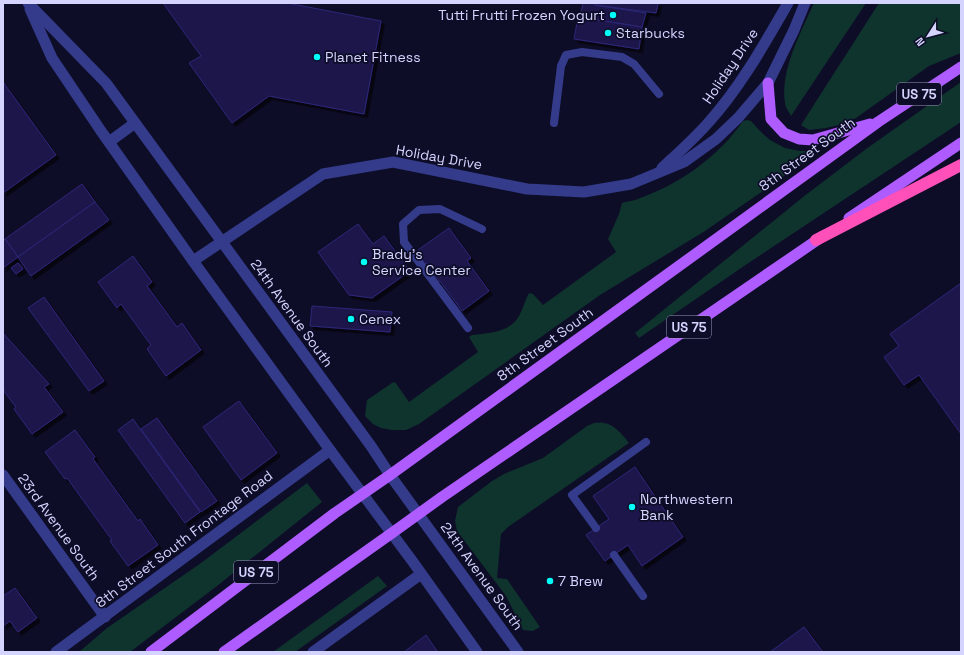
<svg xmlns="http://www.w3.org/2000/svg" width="964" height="655" viewBox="0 0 964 655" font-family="'Space Grotesk',sans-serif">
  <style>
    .green { fill: #0f332d }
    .building { fill: #1c174b; stroke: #2d2779; filter: url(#shadow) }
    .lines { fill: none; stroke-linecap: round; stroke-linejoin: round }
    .service { stroke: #343b8b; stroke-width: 8 }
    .minor { stroke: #343b8b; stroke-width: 11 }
    .tertiary { stroke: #343b8b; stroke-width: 11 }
    .primary { stroke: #ae5bff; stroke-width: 11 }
    .motorway { stroke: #ff4fb9; stroke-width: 12 }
    .poi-dot { fill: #00fffa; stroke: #0e0d28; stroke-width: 1.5 }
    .labels { text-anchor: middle; stroke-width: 3.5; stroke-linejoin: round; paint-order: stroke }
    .shield { fill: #0e0d28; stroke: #9998be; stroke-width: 1 }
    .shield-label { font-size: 13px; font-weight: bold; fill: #d4d4ff }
    .poi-label { font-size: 14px; fill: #d4d4ff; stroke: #0e0d28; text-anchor: start }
    .street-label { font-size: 14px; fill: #d4d4ff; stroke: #0e0d28 }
  </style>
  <defs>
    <filter id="shadow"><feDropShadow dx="3.5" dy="3.5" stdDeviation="0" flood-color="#0009"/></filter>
  </defs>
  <rect width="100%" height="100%" fill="#0e0d28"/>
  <!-- green -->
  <g class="green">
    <path d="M814 3H866L791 116C789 112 785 107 785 103 780 70 801 32 814 3Z"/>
    <polygon points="879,3 961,3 961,53 929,66 856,118 839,125 826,128 809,130 801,125"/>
    <polygon points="961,82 961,122 747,264 639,338 635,333 803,197 866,149"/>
    <path d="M747 120 751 121 762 133 770 140 785 148 800 151H814L815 154 783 177 705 231 600 295 419 424 406 430H392L381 428 373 424 365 416 367 400 392 383 395 382 409 402 478 352 469 337 472 335C489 333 509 333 519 316 523 309 525 300 529 293L533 294 543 305 616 252 608 239 619 214 622 203C628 201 635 201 640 198 680 184 719 156 743 121Z"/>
    <path d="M594 423C597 423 601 422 604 423 614 424 623 435 629 443L508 527 501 534 497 578 507 579 540 627 533 631 523 630 506 596 457 531 455 521 458 507 492 481 504 474 543 458 587 426Z"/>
    <polygon points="307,483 322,502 217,586 130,652 79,652 107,628 201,563"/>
    <polygon points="378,576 387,586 295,652 273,652"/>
  </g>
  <!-- building -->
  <g class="building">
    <polygon points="163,3 287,3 381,21 364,114 269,96 232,123 189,63 201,56"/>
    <polygon points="583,3 595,3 595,5 646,13 642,27 580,17"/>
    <polygon points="595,3 658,3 656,13 595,5"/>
    <polygon points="578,17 642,27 639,49 574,39"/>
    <polygon points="3,82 56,155 3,193"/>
    <polygon points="82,184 95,202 18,257 5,239"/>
    <polygon points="95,202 109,220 31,276 18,257"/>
    <polygon points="358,224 373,244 384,236 410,271 372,298 349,295 318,252"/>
    <polygon points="449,228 471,258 467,261 489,291 462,311 440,281 438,282 433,275 435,274 427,263 425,264 421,258 423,257 418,250"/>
    <polygon points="5,239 18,257 3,268 3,241"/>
    <polygon points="133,256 152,282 147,286 177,327 182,323 201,350 166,376 147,349 151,345 121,304 117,308 98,282"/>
    <polygon points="18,263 23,269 16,274 11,268"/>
    <polygon points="961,283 961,434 919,375 904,385 884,357 899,346 890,334"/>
    <polygon points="44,297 104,381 89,391 28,308"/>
    <polygon points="312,306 392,312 390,332 310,326"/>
    <polygon points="3,333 49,384 44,387 63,412 32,434 14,409 16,407 3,390"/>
    <polygon points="239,401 277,453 241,480 203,427"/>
    <polygon points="157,418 217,501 201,512 141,429"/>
    <polygon points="133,419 200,512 185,523 118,430"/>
    <polygon points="75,430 95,457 93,459 138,521 140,519 158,545 128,566 110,541 112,540 67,478 65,479 45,452"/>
    <polygon points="635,467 683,537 642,566 628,545 605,561 586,535 609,519 593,496"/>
    <polygon points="15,588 37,618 18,632 10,621 3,626 3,596"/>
    <polygon points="804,627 823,652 770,652"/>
    <polygon points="426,635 438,652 404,652"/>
  </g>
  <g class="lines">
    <!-- service -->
    <g class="service">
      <polyline points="554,123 561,66 566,55 582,52 622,57 634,64 659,94"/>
      <polyline points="468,328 404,242 403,224 419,210 440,209 482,229"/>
      <polyline points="596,528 572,495 646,442"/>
      <polyline points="614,555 643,596"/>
    </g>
    <!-- minor -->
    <g class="minor">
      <polyline points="109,142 135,123"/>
      <path d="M662 168C678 153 694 139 708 123 740 88 765 43 788 3"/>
      <polyline points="193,261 323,174 393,162 527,189 584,192 631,184 684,162 716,139 738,118 768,83 794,30 805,3"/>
      <polyline points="3,475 105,617"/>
      <polyline points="56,652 330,450"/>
      <polyline points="313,652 421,574"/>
    </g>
    <!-- tertiary -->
    <g class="tertiary">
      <polyline points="28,3 106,83 371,446 390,475 518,652"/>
      <polyline points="30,9 52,58 101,131 193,261 330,450 413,562 477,652"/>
    </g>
    <!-- primary -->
    <g class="primary">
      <polyline points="768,83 771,119 784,133 799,139 813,140 870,124"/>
      <polyline points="849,218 961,143"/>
      <polyline points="151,652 335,513 390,475 878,122 961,67"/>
      <polyline points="224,652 392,533 442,497 823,236"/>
    </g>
    <!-- motorway -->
    <polyline class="motorway" points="816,240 961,165"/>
  </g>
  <!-- markers -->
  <g class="poi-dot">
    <circle cx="613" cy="15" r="4"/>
    <circle cx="608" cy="33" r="4"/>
    <circle cx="317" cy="57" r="4"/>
    <circle cx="364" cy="262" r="4"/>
    <circle cx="351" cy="319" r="4"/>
    <circle cx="632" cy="507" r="4"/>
    <circle cx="550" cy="581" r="4"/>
  </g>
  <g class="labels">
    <!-- shield labels -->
    <g class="shield">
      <rect x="897" y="83" width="44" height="22" rx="3"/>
      <rect x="667" y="316" width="44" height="22" rx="3"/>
      <rect x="234" y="561" width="44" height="22" rx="3"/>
    </g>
    <g class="shield-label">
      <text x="919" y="99">US 75</text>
      <text x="689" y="332">US 75</text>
      <text x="256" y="577">US 75</text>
    </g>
    <!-- poi labels -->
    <g class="poi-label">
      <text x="605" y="20" text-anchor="end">Tutti Frutti Frozen Yogurt</text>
      <text x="616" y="38">Starbucks</text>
      <text x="325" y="62">Planet Fitness</text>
      <text x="372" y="259">Brady's<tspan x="372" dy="16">Service Center</tspan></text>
      <text x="359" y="324">Cenex</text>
      <text x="640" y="504">Northwestern<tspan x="640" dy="16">Bank</tspan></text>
      <text x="558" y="586">7 Brew</text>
    </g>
    <!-- street labels -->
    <g class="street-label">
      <text transform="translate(730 66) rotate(-56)" y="5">Holiday Drive</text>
      <text transform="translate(807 154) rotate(-36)" y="5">8th Street South</text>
      <text transform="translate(439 157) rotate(10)" y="5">Holiday Drive</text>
      <text transform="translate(292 313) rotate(54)" y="5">24th Avenue South</text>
      <text transform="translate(545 344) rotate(-36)" y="5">8th Street South</text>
      <text transform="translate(59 527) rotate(54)" y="5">23rd Avenue South</text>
      <text transform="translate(184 539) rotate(-37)" y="5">8th Street South Frontage Road</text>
      <text transform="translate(482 576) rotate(54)" y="5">24th Avenue South</text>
    </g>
  </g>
  <!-- border -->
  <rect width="964" height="655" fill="none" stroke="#d4d4ff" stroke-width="8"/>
  <!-- north arrow -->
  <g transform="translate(928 36) rotate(234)" stroke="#0e0d28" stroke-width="3" paint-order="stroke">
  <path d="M0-3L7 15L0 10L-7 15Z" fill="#d4d4ff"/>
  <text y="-6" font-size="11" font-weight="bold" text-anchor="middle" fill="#d4d4ff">N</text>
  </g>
</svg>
